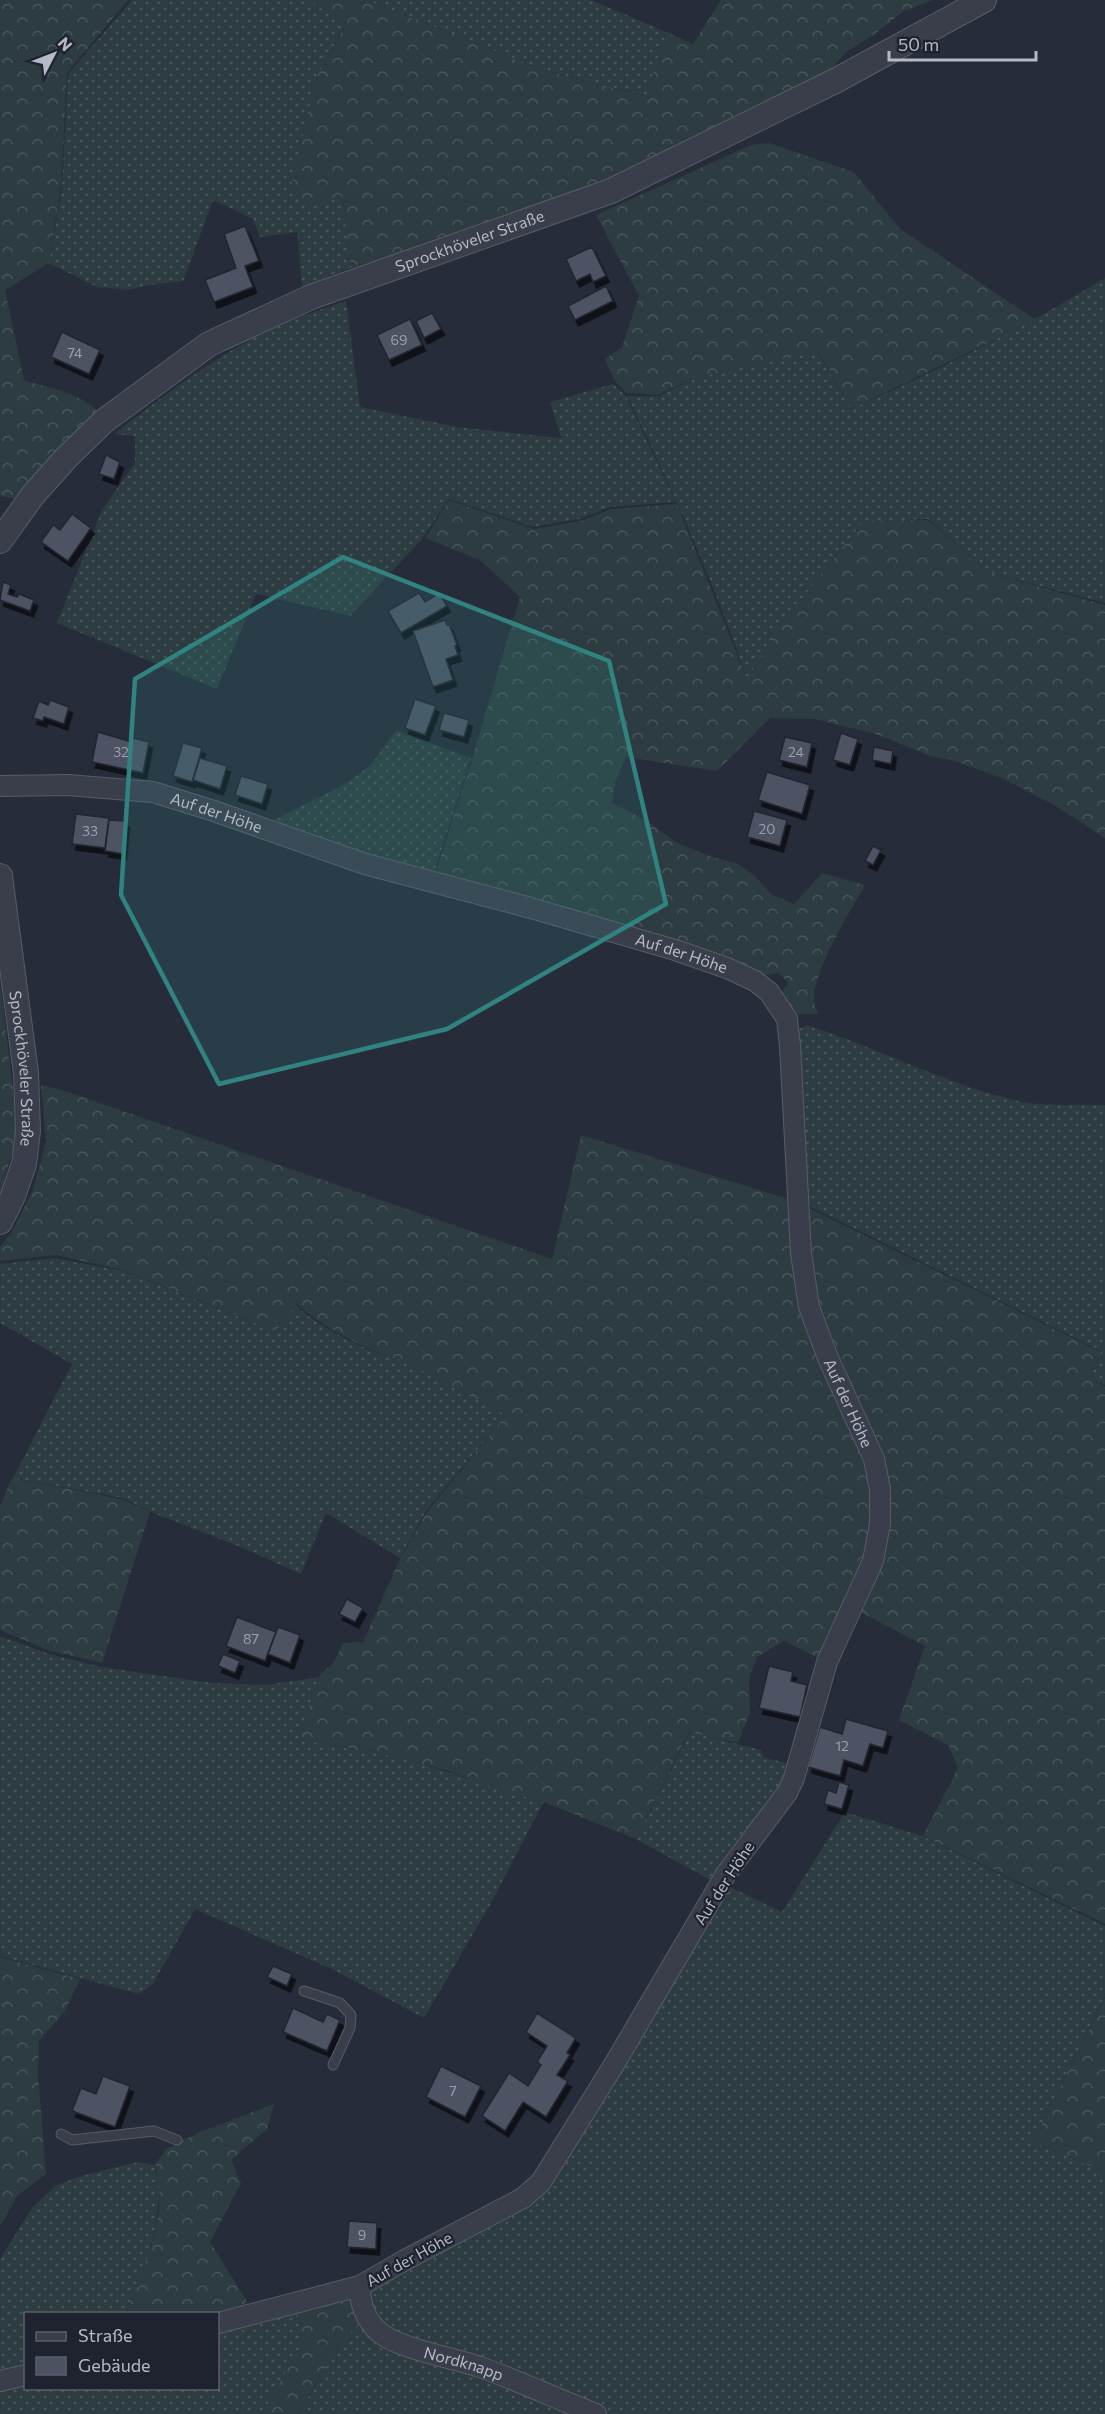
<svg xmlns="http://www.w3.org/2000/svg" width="1105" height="2414" viewBox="0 0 1105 2414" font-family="Commissioner,sans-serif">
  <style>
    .grass { fill: url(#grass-dots) }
    .forest { fill: url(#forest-crowns) }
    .building { fill: #4d5263; stroke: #212532; stroke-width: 1.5; filter: url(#shadow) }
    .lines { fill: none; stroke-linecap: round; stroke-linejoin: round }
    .service-casing { stroke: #585c69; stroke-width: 11 }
    .minor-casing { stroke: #585c69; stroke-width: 22 }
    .tertiary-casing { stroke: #585c69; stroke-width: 26 }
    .service { stroke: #3a3e4b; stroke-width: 9 }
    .minor { stroke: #3a3e4b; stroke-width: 20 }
    .tertiary { stroke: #3a3e4b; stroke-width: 24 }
    .marked { fill: #308380; fill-opacity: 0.2; stroke: #308380; stroke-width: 4.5; stroke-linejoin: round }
    .labels { text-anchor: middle; stroke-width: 4.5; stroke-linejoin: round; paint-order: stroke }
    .number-label { font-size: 14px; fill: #9c9fae }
    .street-label { font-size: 16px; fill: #b6b9c7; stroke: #1f2330 }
  </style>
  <defs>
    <pattern id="grass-dots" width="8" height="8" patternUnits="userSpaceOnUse" patternTransform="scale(1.5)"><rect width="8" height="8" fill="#2c3c40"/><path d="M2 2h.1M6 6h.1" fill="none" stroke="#48565a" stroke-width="1.8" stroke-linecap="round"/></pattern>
    <pattern id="forest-crowns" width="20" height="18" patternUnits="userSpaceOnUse" patternTransform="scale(1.5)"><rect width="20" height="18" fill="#2c3c40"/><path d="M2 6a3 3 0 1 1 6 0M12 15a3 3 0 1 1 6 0" fill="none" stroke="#48565a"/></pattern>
    <filter id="shadow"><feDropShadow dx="3.5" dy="6" stdDeviation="0" flood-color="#0009"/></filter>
  </defs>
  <rect width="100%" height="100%" fill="#272c3b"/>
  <!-- grass -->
  <g class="grass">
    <polygon points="132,0 311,0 344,27 316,78 342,195 351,268 302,287 297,232 260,237 253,219 213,200 183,281 150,285 128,290 97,287 49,263 62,187 68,74"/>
    <polygon points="366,0 591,0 666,32 647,96 540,69"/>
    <path d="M1105 278V603L990 573 928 519 863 522 784 621 747 679C714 582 672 489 627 396H659L695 378 817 351 851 409C939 370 1023 328 1105 278Z"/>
    <path d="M346 301 360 407 457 427 561 438 550 402 613 384 626 396 676 502 610 507 579 519 533 527 449 499 422 539 350 616 256 594 217 689 57 623 102 510 135 463V436L114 434C159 399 205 364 257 336 285 321 316 311 346 301Z"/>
    <polygon points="396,730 471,758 433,876 271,824 276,819 345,784 371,765"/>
    <path d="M807 1025C878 1048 945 1084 1018 1101 1045 1107 1077 1104 1105 1105V1385L1090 1379 1101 1351 805 1204 797 1030Z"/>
    <path d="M54 1258 123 1271 276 1331 296 1305C314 1325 376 1357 403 1360L506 1415 426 1511 400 1558 326 1513 301 1574 238 1546 151 1512 123 1498 13 1478 72 1364 0 1323V1264Z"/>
    <path d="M0 1636 49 1654 101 1667 212 1683 267 1685 319 1677 300 1736C325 1748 345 1747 371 1751 383 1753 395 1757 407 1760 454 1772 497 1790 544 1801L491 1903 424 2018 334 1970 195 1909 153 1984 139 1994 0 1956Z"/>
    <polygon points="690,1732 761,1750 763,1757 794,1765 782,1789 714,1882 636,1839"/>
    <polygon points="845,1812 922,1836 1105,1926 1105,1996 1033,2142 1105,2172 1105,2414 609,2414 380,2329 366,2289 526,2202 726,1885 782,1912"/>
    <polygon points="137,2162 154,2165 160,2185 156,2225 146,2264 126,2313 26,2314 25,2367 0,2373 0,2259 32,2208 55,2186 78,2177"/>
    <polygon points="290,2305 303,2327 302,2345 262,2414 0,2414 0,2387 25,2381 26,2388 218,2388 218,2326"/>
    <polygon points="363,2318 588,2414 298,2414 342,2341"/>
  </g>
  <!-- forest -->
  <g class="forest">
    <path d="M0 0H128L67 73 61 187 49 263 5 290 24 380C48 388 82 393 99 413L23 487 15 499 0 496Z"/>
    <polygon points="311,0 366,0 540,69 646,96 666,32 693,44 721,0 933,0 904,11 872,36 847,51 829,72 638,167 527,216 351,268 342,196 311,207 291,186 316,78 344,28"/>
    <polygon points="769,143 854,172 900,229 1036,320 851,409 818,351 695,378 657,395 626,393 615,381 605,359 622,347 639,296 596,215 751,145"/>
    <path d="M449 500 534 529 581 521 611 509 677 504 747 679 783 622 864 521 928 520 990 573 1105 605V838L1056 806 1004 779 952 760 933 757 876 734 814 719 770 718 717 771 626 757 615 782 612 803 647 821 677 843 713 857 738 864 754 875 771 894 794 904 822 873 865 885C850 912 813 970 814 1001 814 1005 817 1010 818 1014H790L780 994 788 983 779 973 758 976 434 877 472 759 520 597 480 560 425 538Z"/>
    <polygon points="0,982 18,1131 0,1196"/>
    <path d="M41 1085 62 1090 552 1259 581 1135 788 1199 792 1250 865 1456 872 1492 873 1524 868 1558 823 1660 784 1641 757 1657 749 1679 750 1712 738 1743 689 1732 636 1839 544 1802 501 1790 449 1771 373 1751 318 1744 299 1736 319 1676 334 1662 343 1643 363 1642 400 1559 427 1512 506 1415 402 1360C376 1356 315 1323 297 1304L276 1331 122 1270 56 1255 0 1261V1247L11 1233 33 1190 46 1141Z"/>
    <polygon points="805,1206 1101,1352 1090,1379 1105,1386 1105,1924 923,1836 958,1768 948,1745 899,1720 925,1646 856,1610 887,1521 931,1535 887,1521 814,1306"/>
    <polygon points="12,1478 122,1499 150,1512 102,1663 48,1650 0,1630 0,1506"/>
    <polygon points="0,1957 80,1979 65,2011 39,2041 38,2074 46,2174 18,2195 0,2226"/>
    <polygon points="1105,1997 1105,2172 1033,2142"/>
    <path d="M274 2104 267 2129 231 2160 241 2183 210 2242 251 2308 218 2314H126C143 2266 170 2216 155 2165L166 2149 200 2132Z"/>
    <polygon points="349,2291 363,2318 342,2341 298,2414 262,2414 301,2345 303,2327 290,2305"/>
  </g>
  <!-- building -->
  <g class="building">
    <polygon points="245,226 259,261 245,266 253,287 214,302 205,280 236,268 224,234"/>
    <polygon points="592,247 606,276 593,282 590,274 576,281 566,259"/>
    <polygon points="606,286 613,301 575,320 568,306"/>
    <polygon points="432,313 441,329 424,338 416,321"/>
    <polygon points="410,319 422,345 389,360 377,335"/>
    <polygon points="62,332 100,350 89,374 51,357"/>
    <polygon points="106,455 120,462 114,479 99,474"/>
    <polygon points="72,514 91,528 68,561 41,542 53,525 60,530"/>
    <polygon points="3,582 11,585 8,594 17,597 19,594 34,600 30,611 0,600"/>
    <polygon points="419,593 425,602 439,593 447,606 401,633 388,611"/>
    <polygon points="445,620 447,625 449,624 457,645 455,646 458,655 446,659 453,680 433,687 413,631"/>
    <polygon points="415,699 436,706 425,735 405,728"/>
    <polygon points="50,700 69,707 64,724 44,717 43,721 33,718 39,701 48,705"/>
    <polygon points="444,713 469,720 464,737 439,730"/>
    <polygon points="98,732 132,742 133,738 149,742 143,773 92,762"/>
    <polygon points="841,733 858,739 850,765 833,760"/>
    <polygon points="785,737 812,743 807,767 779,760"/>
    <polygon points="183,743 202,748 192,782 173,776"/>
    <polygon points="874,747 893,751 891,764 872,760"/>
    <polygon points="200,758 227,766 220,789 193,780"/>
    <polygon points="767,772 810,785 802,814 758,800"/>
    <polygon points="241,776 268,784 262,804 235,795"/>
    <polygon points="754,811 787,820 780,846 747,837"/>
    <polygon points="76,814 109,818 105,848 72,844"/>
    <polygon points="109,820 126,821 123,854 105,851"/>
    <polygon points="873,846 881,850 873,865 865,861"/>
    <polygon points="347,1599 363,1608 355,1622 339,1614"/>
    <polygon points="237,1617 276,1632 265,1661 226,1646"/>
    <polygon points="278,1627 300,1635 290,1663 268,1654"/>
    <polygon points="223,1654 240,1661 235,1673 218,1666"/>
    <polygon points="769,1666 793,1672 791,1681 807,1685 800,1717 759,1708"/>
    <polygon points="846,1719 888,1731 883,1748 870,1744 863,1766 844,1760 840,1776 808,1767 820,1727 842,1734"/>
    <polygon points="839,1782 849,1785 842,1809 824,1804 828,1790 836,1793"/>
    <polygon points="273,1966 292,1974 287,1986 267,1977"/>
    <polygon points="293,2008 323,2022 327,2014 340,2020 327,2051 283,2032"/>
    <polygon points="537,2013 576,2038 567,2053 570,2055 557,2075 568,2081 546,2117 523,2102 505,2131 482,2116 509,2073 528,2086 541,2065 537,2062 547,2046 526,2032"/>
    <polygon points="441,2066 481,2086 465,2117 426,2097"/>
    <polygon points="103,2076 130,2086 115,2127 72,2111 81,2088 96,2094"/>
    <polygon points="349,2221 377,2223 376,2249 347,2247"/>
  </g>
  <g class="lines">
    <defs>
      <g id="service">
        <polyline points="304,1991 340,2003 351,2015 350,2028 333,2065"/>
        <polyline points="61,2134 72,2140 154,2131 177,2140"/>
      </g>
      <g id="minor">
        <path id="s1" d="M0 786 68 785 153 792 214 811 365 864 531 908 675 950 727 968 755 981 769 992 787 1019 790 1046 801 1253 809 1307 828 1358 874 1459 880 1489V1524L873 1561 827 1662 794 1778 787 1793 726 1874 615 2063 541 2182 523 2198 405 2260 360 2286 218 2323"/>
        <path id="s2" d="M360 2286C359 2302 366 2321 379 2332 401 2350 452 2357 480 2367 519 2381 557 2399 596 2414"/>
        <polyline points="0,2381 26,2375"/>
      </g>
      <g id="tertiary">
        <path id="s3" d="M0 541 33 495 67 457 104 421 209 344 311 297 611 191 835 81 984 0"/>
        <path id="s4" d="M0 876 26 1073 28 1131 24 1164 13 1196 0 1222"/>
      </g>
    </defs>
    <!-- service casing -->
    <use href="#service" class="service-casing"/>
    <!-- minor casing -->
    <use href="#minor" class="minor-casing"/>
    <!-- tertiary casing -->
    <use href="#tertiary" class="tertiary-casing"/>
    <!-- service -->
    <use href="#service" class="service"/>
    <!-- minor -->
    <use href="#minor" class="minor"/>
    <!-- tertiary -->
    <use href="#tertiary" class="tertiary"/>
  </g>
  <!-- marked area -->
  <path class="marked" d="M343 557 609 661 666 904 447 1029 219 1084 121 895 135 679Z"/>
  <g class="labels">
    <!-- number labels -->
    <g class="number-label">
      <text x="399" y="345">69</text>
      <text x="75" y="358">74</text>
      <text x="121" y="757">32</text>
      <text x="796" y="757">24</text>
      <text x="767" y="834">20</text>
      <text x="90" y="836">33</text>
      <text x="251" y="1644">87</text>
      <text x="842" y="1751">12</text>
      <text x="453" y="2096">7</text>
      <text x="362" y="2240">9</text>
    </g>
    <!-- street labels -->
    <g class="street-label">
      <text dy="6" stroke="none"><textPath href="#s3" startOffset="570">Sprockhöveler Straße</textPath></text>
      <text dy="6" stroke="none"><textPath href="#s1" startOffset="220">Auf der Höhe</textPath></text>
      <text dy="6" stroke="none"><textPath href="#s1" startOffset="706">Auf der Höhe</textPath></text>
      <text dy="6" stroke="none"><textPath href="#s4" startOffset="194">Sprockhöveler Straße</textPath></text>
      <text dy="6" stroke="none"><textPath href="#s1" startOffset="1228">Auf der Höhe</textPath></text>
      <text transform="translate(724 1883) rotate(-57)" y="6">Auf der Höhe</text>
      <text transform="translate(409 2259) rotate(-29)" y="6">Auf der Höhe</text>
      <text dy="6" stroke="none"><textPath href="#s2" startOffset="142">Nordknapp</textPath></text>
    </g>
  </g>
  <!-- legend -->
  <rect x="24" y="2312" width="195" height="78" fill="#1f2330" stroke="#5b5f6c" stroke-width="1.5"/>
  <rect x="36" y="2332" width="30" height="9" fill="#3a3e4b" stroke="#5b5f6c" stroke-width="1.5"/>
  <text x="78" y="2342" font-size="18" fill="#b6b9c7">Straße</text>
  <rect x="36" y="2357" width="30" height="18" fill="#4d5263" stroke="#5b5f6c" stroke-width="1.5"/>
  <text x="78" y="2372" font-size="18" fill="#b6b9c7">Gebäude</text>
  <!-- north arrow -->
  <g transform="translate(54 54) rotate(48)" stroke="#1f2330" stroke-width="4.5" paint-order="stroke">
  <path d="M0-4.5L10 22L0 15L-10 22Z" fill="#b6b9c7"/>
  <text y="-9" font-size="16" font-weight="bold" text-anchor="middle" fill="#b6b9c7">N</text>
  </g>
  <!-- scale -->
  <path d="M889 51v9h147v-9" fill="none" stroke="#b6b9c7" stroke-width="3"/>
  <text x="898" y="51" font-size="18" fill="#b6b9c7" stroke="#1f2330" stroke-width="4.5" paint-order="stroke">50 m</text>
</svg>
